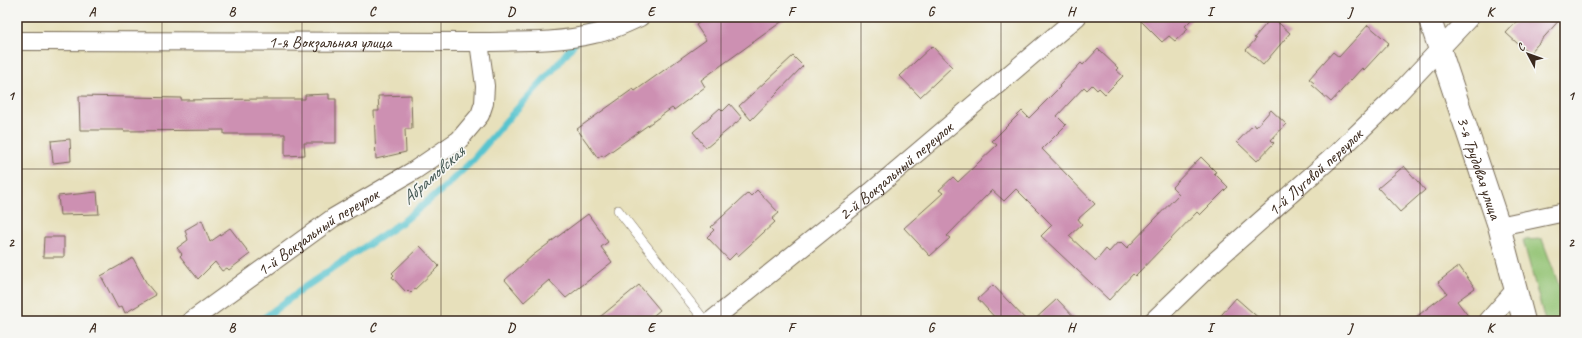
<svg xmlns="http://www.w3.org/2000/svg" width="1582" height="338" viewBox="0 0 1582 338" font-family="Caveat,sans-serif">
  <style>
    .green { fill: #92c272; stroke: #667648 }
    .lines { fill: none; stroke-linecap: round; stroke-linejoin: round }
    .stream { stroke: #58c4cf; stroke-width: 7 }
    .building { fill: #cd90b2 }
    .service-casing { stroke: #776a55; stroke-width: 10 }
    .minor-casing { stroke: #776a55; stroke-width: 20 }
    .tertiary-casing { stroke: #776a55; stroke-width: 24 }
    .service { stroke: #fff; stroke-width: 9 }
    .minor { stroke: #fff; stroke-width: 18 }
    .tertiary { stroke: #fff; stroke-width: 22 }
    .grid { fill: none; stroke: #3b2a1e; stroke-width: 1; stroke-opacity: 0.55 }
    .labels { text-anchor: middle; stroke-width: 3.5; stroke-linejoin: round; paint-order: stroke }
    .street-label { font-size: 17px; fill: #3b2a1e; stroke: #f6f6f2 }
    .water-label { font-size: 18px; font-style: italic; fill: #445853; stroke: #f6f6f2 }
    .neatline { fill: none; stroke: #3b2a1e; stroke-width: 1.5 }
    .grid-label { font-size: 13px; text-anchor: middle; font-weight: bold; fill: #3b2a1e }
  </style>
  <rect width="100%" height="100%" fill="#f6f6f2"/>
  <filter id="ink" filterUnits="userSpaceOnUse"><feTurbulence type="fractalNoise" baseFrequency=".025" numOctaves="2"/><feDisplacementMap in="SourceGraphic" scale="8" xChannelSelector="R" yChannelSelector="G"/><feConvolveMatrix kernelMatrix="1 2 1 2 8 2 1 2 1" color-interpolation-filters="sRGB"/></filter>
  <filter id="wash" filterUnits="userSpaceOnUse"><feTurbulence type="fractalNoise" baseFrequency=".012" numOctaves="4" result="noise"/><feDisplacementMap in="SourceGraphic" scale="16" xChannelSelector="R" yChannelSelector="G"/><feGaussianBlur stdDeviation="0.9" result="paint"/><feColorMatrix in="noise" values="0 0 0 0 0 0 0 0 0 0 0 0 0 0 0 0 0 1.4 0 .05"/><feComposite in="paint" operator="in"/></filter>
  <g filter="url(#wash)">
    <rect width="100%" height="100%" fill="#e7e0bb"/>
    <!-- green -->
    <polygon class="green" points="1542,239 1565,302 1565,321 1545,321 1523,240"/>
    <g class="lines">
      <!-- stream -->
      <g class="stream">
        <polyline points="583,33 595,17"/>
        <polyline points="260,321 305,287 405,220 445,187 472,161 506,121 558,64 576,41"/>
      </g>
    </g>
    <g id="blocks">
      <!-- building -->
      <g class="building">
        <polygon points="707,17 788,17 701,80 705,87 674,110 672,108 603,157 602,155 598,158 577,129 633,89 635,91 706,40 696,25"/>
        <polygon points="1137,17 1194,17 1185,26 1188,29 1175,41 1169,36 1162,42"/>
        <polygon points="1272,17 1290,33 1263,65 1246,50 1256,39 1254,38"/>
        <polygon points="1521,17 1562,17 1529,54 1506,33"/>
        <polygon points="1368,25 1389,43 1364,70 1362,68 1331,102 1312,85 1314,83 1309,79 1333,52 1339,57"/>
        <polygon points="932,46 952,67 920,97 900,76"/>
        <polygon points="1098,49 1118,68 1116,70 1123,76 1105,94 1099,88 1097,90 1092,85 1087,90 1084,87 1057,116 1066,125 1042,149 1095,204 1078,219 1082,224 1069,236 1096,261 1106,249 1109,252 1118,242 1119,244 1121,242 1127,248 1179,194 1172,187 1201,157 1216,172 1214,173 1228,187 1200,215 1197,212 1135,276 1133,274 1109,300 1041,236 1052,225 1016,189 1004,201 992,190 947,236 950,238 930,256 904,228 943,193 939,190 953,177 958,182 997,145 992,141 1022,111 1029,118 1060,87 1059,86 1081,63 1083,65"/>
        <polygon points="793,56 803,66 751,120 739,106"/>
        <polygon points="329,94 329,99 336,99 336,143 304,143 305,155 285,156 285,134 224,134 224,130 124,131 124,130 80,130 79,96 181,98 181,100 263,99 305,99 305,95"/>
        <polygon points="411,95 412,129 405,129 406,152 376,159 374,111 379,111 378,96"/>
        <polygon points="730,104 742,118 706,148 693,132 720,108 723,111"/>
        <polygon points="1271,110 1286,124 1271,140 1274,143 1257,161 1237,142 1254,124 1256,127"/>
        <polygon points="70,139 71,161 53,163 51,141"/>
        <polygon points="1404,166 1425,190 1400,212 1378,188"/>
        <polygon points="757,190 779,213 772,219 775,222 738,256 736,253 729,260 707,237 714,230 711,227 748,193 751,196"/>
        <polygon points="97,192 99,214 60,215 58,196"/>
        <polygon points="588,214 608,242 601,247 612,262 566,298 549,280 524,302 505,280 532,256"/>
        <polygon points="202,220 210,242 230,228 250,254 229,270 227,268 222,271 215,262 198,279 180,256 182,254 177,248 188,240 185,230"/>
        <polygon points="44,237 64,237 64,257 43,257"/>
        <polygon points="420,246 439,266 411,293 408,290 406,292 392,277 394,275 392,273"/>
        <polygon points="133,258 147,284 156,295 125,313 122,306 118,308 101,276"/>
        <polygon points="1459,266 1475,288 1457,301 1472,321 1411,321 1447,293 1438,282"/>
        <polygon points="639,285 660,310 647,321 595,321"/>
        <polygon points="993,285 1027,321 998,321 978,299"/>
        <polygon points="1236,298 1262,321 1216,321"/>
        <polygon points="1057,299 1078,321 1033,321"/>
      </g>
    </g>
  </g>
  <g filter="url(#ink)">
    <use href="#blocks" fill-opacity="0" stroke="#776a55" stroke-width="1"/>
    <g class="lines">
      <defs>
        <polyline id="service" points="618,210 705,321"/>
        <g id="minor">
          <path id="s1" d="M17 41 479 42C517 41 557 43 594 34 610 31 625 24 640 17"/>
          <polyline points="1499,226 1565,212"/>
          <path id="s2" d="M191 321 333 218 415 170 459 140 480 115 484 103 485 86 479 42"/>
          <path id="s3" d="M711 321 871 192 1077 17"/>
          <path id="s4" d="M1153 321 1213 263 1338 152 1391 101 1470 17"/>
          <polyline points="1488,321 1516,289"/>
        </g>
        <g id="tertiary">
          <path id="s5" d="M1429 17 1499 226 1524 321"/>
        </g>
      </defs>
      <!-- service casing -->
      <use href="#service" class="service-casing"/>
      <!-- minor casing -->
      <use href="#minor" class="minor-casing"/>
      <!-- tertiary casing -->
      <use href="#tertiary" class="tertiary-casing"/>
      <!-- service -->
      <use href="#service" class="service"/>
      <!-- minor -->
      <use href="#minor" class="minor"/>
      <!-- tertiary -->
      <use href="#tertiary" class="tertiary"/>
    </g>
  </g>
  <!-- grid -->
  <path class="grid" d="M162 17V321M302 17V321M441 17V321M581 17V321M721 17V321M861 17V321M1001 17V321M1141 17V321M1280 17V321M1420 17V321M17 169H1565"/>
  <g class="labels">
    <!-- street labels -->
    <g class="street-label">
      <text dy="6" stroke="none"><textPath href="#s1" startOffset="313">1-я Вокзальная улица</textPath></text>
      <text dy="6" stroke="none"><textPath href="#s5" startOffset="159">3-я Трудовая улица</textPath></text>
      <text dy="6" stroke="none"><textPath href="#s3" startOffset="238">2-й Вокзальный переулок</textPath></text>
      <text dy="6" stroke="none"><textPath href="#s4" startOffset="220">1-й Луговой переулок</textPath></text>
      <text dy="6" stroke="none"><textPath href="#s2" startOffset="155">1-й Вокзальный переулок</textPath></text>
    </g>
    <!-- water labels -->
    <g class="water-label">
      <text transform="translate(433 175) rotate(-42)" y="6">Абрамовская</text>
    </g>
  </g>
  <!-- margin -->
  <rect width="1582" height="338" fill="none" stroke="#f6f6f2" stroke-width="44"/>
  <!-- north arrow -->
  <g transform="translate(1528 54) rotate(311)" stroke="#f6f6f2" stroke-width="3" paint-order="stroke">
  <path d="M0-3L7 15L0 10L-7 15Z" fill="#3b2a1e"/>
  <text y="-6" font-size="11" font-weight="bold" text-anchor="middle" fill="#3b2a1e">С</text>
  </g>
  <rect x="22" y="22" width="1538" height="294" class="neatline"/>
  <g class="grid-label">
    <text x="92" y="16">A</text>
    <text x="232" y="16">B</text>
    <text x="372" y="16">C</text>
    <text x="511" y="16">D</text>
    <text x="651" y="16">E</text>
    <text x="791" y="16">F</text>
    <text x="931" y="16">G</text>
    <text x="1071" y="16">H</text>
    <text x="1210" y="16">I</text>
    <text x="1350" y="16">J</text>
    <text x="1490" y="16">K</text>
    <text x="11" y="100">1</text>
    <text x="1571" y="100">1</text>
    <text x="11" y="247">2</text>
    <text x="1571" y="247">2</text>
    <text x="92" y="332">A</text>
    <text x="232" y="332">B</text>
    <text x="372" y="332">C</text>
    <text x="511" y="332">D</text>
    <text x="651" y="332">E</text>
    <text x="791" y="332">F</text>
    <text x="931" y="332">G</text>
    <text x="1071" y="332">H</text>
    <text x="1210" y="332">I</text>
    <text x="1350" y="332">J</text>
    <text x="1490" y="332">K</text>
  </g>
</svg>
